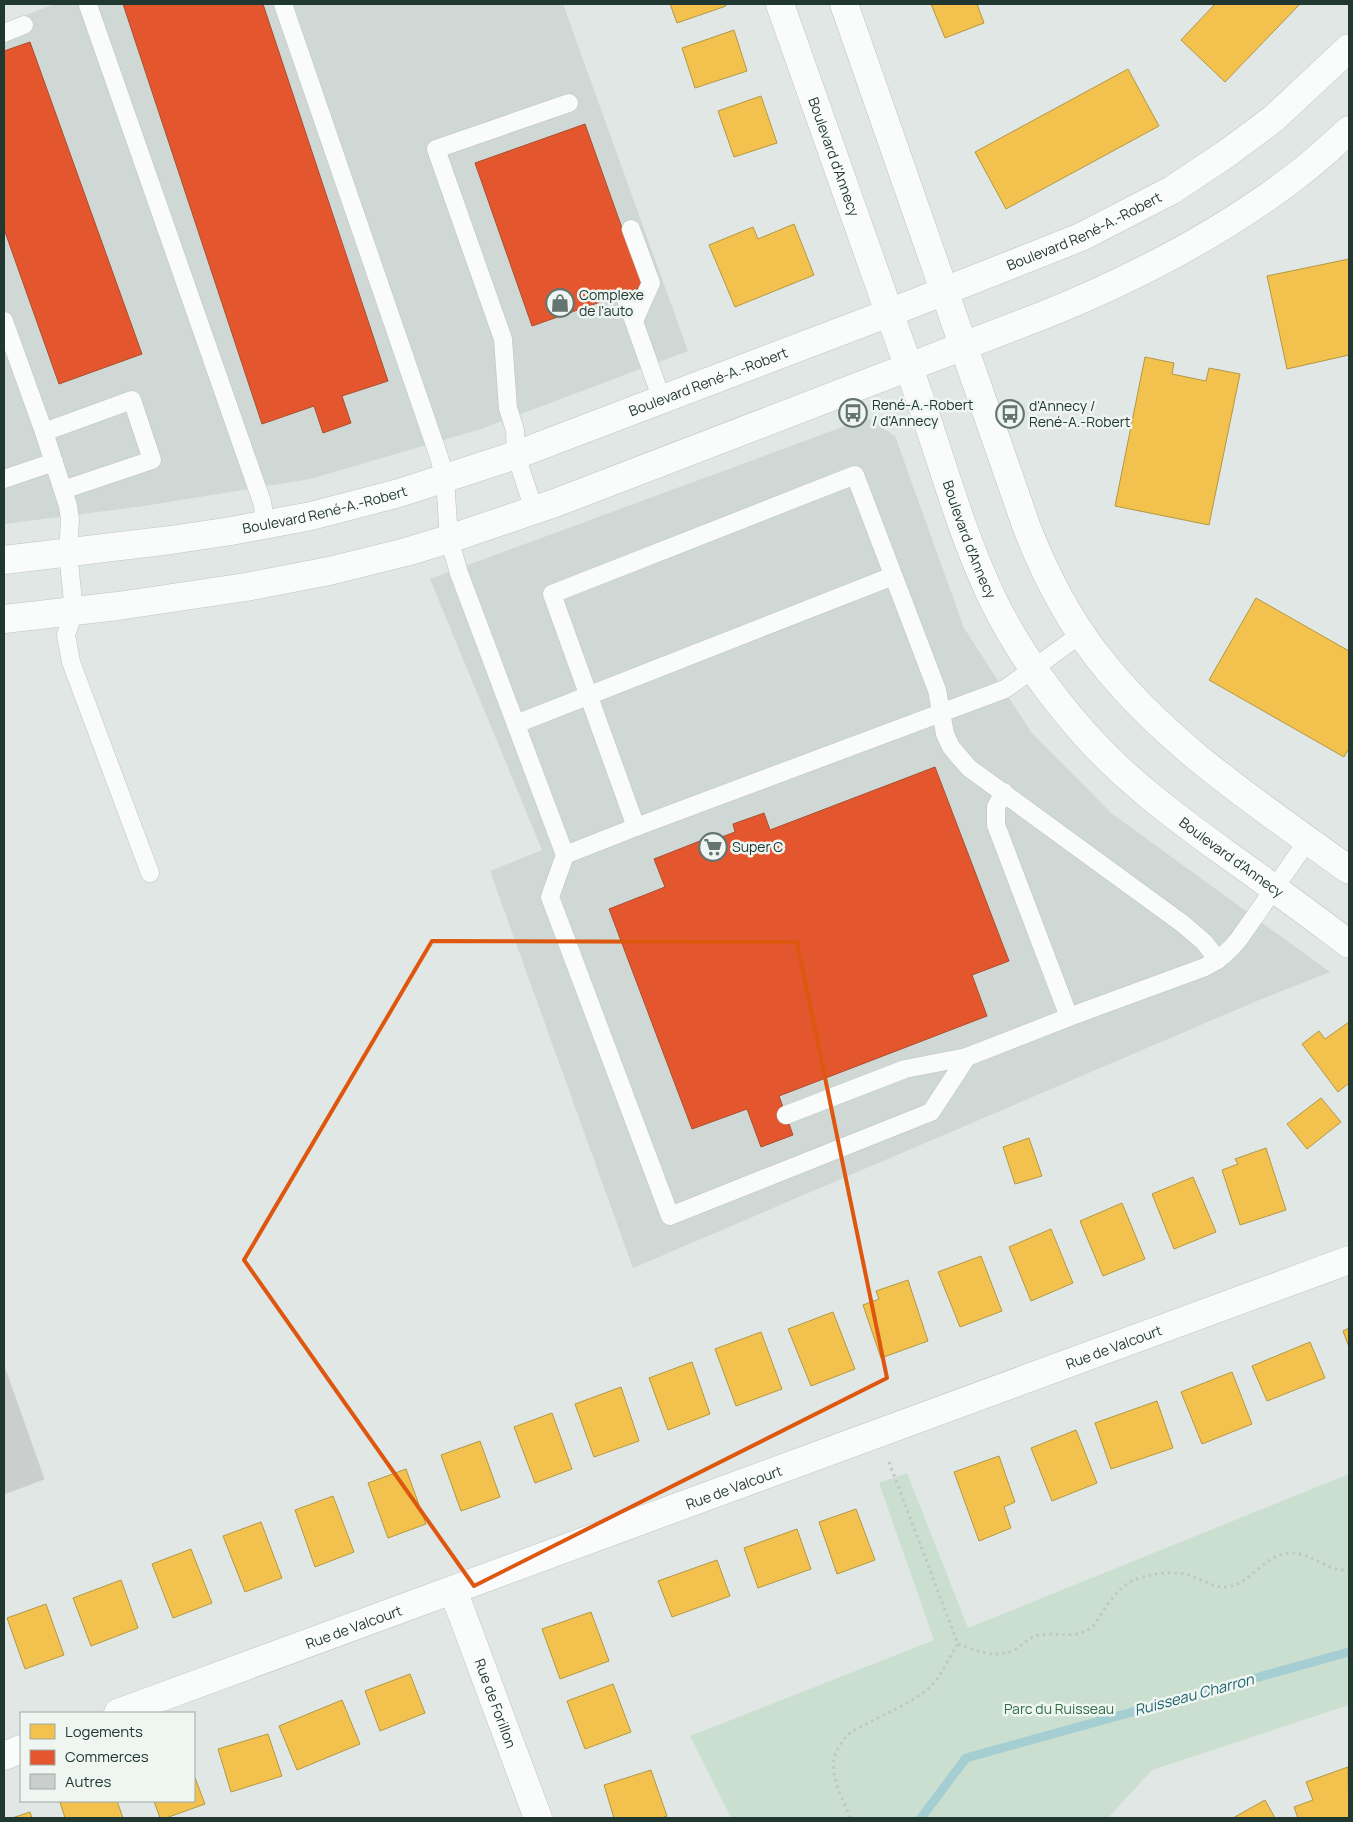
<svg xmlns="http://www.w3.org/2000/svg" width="1353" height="1822" viewBox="0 0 1353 1822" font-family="Manrope,sans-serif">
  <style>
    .built { fill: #cfd8d4 }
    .green { fill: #cbdfd1 }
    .homes { fill: #f2c14e; stroke: #b39845 }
    .shops { fill: #e4572e; stroke: #aa4e2f }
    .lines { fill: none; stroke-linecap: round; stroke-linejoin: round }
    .stream { stroke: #a4ced2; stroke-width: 9 }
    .building { fill: #cacfcd; stroke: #cad0cd }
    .lane-casing { stroke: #bec3c1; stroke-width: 19 }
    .street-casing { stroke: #bec3c1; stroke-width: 29 }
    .secondary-casing { stroke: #bec4c1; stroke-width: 29 }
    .path { stroke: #bfc7c5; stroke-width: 3; stroke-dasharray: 2.5 4; stroke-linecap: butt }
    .lane { stroke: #fafbfb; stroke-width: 18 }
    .street { stroke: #fafbfb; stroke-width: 28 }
    .secondary { stroke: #fafbfb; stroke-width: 28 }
    .marked { fill: none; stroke: #de570e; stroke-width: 4; stroke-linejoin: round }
    .labels { text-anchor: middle; stroke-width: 5; stroke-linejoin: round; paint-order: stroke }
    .street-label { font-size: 14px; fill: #213831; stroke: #eff6f2 }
    .poi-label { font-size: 14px; fill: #213831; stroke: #eff6f2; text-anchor: start }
    .park-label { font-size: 14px; fill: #2e6c44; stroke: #eff6f2 }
    .water-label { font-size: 15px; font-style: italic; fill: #20646f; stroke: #eff6f2 }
  </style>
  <rect width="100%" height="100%" fill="#e1e7e4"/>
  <!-- built -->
  <g class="built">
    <polygon points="54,4 563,4 688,351 481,429 310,479 144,506 4,524 4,24"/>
    <polygon points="867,418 895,436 964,628 1031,732 1111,813 1330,972 1259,1000 633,1268 490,871 542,850 430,579"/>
  </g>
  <!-- green -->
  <polygon class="green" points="907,1473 968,1628 1349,1474 1349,1705 1152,1770 1108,1818 731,1818 690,1736 934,1640 879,1483"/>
  <!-- homes -->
  <g class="homes">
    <polygon points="670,4 725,4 726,6 677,23"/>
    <polygon points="931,4 977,4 984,23 945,38"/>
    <polygon points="1215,4 1300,4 1225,82 1181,40"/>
    <polygon points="734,30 747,71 695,88 682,48"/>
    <polygon points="1128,69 1159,126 1006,209 975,152"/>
    <polygon points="761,96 777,143 734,157 718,111"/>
    <polygon points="794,224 814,275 735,307 709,245 753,227 758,239"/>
    <polygon points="1349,259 1349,355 1287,369 1267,276"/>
    <polygon points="1145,357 1174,363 1172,374 1206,381 1209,368 1240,374 1209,525 1115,506"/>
    <polygon points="1256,598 1349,651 1349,748 1344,757 1209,680"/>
    <polygon points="1349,1022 1349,1083 1338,1092 1302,1044 1319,1031 1325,1039"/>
    <polygon points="1321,1098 1341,1122 1307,1149 1287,1124"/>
    <polygon points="1029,1138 1042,1176 1015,1184 1003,1147"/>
    <polygon points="1266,1148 1286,1210 1240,1225 1222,1170 1238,1164 1235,1159"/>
    <polygon points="1193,1177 1216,1232 1174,1249 1152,1194"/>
    <polygon points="1122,1203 1145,1259 1103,1276 1080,1221"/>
    <polygon points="1051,1229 1073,1283 1031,1301 1009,1247"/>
    <polygon points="981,1256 1002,1311 960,1327 938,1272"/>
    <polygon points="908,1280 928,1341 881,1358 863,1305 879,1299 876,1291"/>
    <polygon points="833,1312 855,1369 811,1386 788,1329"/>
    <polygon points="1349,1328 1349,1347 1343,1331"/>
    <polygon points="761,1332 782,1389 736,1406 715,1349"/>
    <polygon points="1310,1342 1325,1378 1267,1401 1252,1366"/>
    <polygon points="692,1362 710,1414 668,1430 649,1378"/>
    <polygon points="1232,1372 1252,1424 1202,1444 1181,1392"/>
    <polygon points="621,1387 639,1441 594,1457 575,1404"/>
    <polygon points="1157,1401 1173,1448 1111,1469 1095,1423"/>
    <polygon points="552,1413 572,1469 535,1483 514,1427"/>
    <polygon points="1076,1430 1097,1483 1052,1501 1031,1448"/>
    <polygon points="480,1441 500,1497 461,1511 441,1455"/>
    <polygon points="999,1456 1015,1502 1004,1507 1011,1528 979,1541 954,1472"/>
    <polygon points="406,1469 426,1524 388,1538 368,1483"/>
    <polygon points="333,1496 354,1552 315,1567 295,1510"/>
    <polygon points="856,1509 875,1560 837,1574 819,1522"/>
    <polygon points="261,1522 282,1578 245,1592 223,1536"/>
    <polygon points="797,1529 811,1569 758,1588 744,1548"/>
    <polygon points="191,1549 212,1603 173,1618 152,1564"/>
    <polygon points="717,1560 730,1596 672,1617 658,1581"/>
    <polygon points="121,1580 138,1628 91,1646 73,1598"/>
    <polygon points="46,1604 64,1655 25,1669 7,1618"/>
    <polygon points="591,1612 609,1661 560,1679 542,1629"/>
    <polygon points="410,1674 425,1713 380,1731 365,1691"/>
    <polygon points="613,1684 631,1732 585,1749 567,1701"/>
    <polygon points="342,1700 360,1744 297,1770 279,1726"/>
    <polygon points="268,1734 282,1776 231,1792 218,1749"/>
    <polygon points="1348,1767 1349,1818 1298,1818 1294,1807 1313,1800 1306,1782"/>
    <polygon points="651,1770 667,1816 661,1818 614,1818 604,1785"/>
    <polygon points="194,1775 205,1804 166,1818 160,1818 154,1801 194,1801"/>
    <polygon points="1265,1800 1275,1818 1233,1818"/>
    <polygon points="64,1801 117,1801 123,1818 65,1818 60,1802"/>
    <polygon points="30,1812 32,1818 12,1818"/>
  </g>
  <!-- shops -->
  <g class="shops">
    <polygon points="123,4 263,4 388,381 342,396 351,423 323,433 314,406 262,424"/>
    <polygon points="30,42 142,354 59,384 4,229 4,51"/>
    <polygon points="585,124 643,287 532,326 475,163"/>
    <polygon points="935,767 1009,961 972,975 987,1016 779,1096 793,1135 761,1147 747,1109 692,1129 609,909 665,887 654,859 705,839 706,843 735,832 733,824 764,813 770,830"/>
  </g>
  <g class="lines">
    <!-- stream -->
    <polyline class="stream" points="921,1818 966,1758 1349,1652"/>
  </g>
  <!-- building -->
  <polygon class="building" points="4,1366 44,1479 4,1494"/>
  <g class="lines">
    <defs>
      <g id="lane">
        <polyline points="283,4 439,457 445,478 449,539 459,573 565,855 550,897 670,1216 931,1112 967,1057 1069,1017"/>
        <polyline points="88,5 262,502 266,525"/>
        <polyline points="4,33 24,25"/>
        <polyline points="631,229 651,283 634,321"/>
        <polyline points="626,299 662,400"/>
        <polyline points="4,321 44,432 68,506 70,520 68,553 74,611 66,635 71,662 150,873"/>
        <polyline points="44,432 132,400 152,460 63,490"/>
        <polyline points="4,479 54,462"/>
        <polyline points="534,510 516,455 515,430 508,408 503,339 436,149 569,103"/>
        <polyline points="516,724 893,576"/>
        <path d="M1004 792 996 807V825L1069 1017 1205 967C1219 960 1229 952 1239 939L1308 840"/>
        <polyline points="636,827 552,594 855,475 937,690 945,734 951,747 969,768 1183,924 1204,942 1218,960"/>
        <polyline points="565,855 636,827 1005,689 1081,634"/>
        <polyline points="786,1115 905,1069 967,1057"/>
      </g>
      <g id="street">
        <path id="s1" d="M780 4C824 131 870 258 915 385 941 457 960 531 993 600 1016 647 1048 692 1082 731 1124 779 1174 816 1225 853 1267 883 1308 913 1349 944"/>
        <path d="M844 4 1027 528C1045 574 1068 619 1098 657 1166 745 1261 806 1349 870"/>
        <path id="s2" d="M453 1590 538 1818"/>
        <path id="s3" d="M118 1713C529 1564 939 1412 1349 1260"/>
        <polyline points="4,1756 21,1749"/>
      </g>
      <g id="secondary">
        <path id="s4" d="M4 560 171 540 231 531 311 516 399 493 516 455 889 313 1081 237 1172 190 1226 154 1273 119 1349 48"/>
        <path d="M4 619 118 606 246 587 329 571 406 552 449 539 555 503 1044 315C1131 280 1213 238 1288 182 1310 166 1330 148 1349 130"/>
      </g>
    </defs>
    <!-- lane casing -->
    <use href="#lane" class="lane-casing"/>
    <!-- street casing -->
    <use href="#street" class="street-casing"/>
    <!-- secondary casing -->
    <use href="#secondary" class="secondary-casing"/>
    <!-- path -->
    <g class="path">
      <path d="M889 1462 958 1644C977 1651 997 1660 1016 1649 1024 1644 1030 1637 1039 1635 1058 1632 1072 1640 1091 1628 1095 1625 1097 1620 1100 1616 1111 1599 1120 1584 1140 1578 1155 1573 1173 1571 1189 1575 1201 1579 1212 1587 1225 1587 1251 1586 1263 1553 1292 1553 1313 1553 1324 1571 1349 1570"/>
      <path d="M850 1818C838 1784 819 1762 851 1732 873 1719 914 1703 931 1686 943 1674 948 1658 958 1644"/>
    </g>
    <!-- lane -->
    <use href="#lane" class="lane"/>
    <!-- street -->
    <use href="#street" class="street"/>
    <!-- secondary -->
    <use href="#secondary" class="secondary"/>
  </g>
  <!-- marked area -->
  <path class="marked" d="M432 941 797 942 887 1378 474 1586 244 1260Z"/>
  <!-- icons -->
  <defs>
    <symbol id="shop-ring" viewBox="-11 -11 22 22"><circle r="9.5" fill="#eff6f2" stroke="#647570" stroke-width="1.5"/><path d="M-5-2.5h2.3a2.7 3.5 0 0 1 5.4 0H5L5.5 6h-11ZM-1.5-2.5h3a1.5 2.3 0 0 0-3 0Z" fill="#647570"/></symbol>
    <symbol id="bus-ring" viewBox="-11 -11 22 22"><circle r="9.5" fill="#eff6f2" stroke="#647570" stroke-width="1.5"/><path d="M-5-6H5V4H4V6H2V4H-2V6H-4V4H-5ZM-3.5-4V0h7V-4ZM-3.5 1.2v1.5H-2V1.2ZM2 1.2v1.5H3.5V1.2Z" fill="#647570"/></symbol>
    <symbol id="supermarket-ring" viewBox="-11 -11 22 22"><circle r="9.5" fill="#eff6f2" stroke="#647570" stroke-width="1.5"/><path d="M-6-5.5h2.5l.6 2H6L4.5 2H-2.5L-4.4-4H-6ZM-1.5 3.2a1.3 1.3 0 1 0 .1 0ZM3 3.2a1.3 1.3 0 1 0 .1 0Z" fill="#647570"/></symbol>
  </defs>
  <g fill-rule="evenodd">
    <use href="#shop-ring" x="544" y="287" width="32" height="32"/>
    <use href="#bus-ring" x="837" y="397" width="32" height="32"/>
    <use href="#bus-ring" x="994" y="398" width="32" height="32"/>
    <use href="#supermarket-ring" x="697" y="831" width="32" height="32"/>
  </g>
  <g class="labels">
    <!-- street labels -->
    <g class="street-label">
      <text dy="5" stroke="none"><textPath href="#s1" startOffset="162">Boulevard d'Annecy</textPath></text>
      <text dy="5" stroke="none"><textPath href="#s4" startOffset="1135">Boulevard René-A.-Robert</textPath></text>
      <text dy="5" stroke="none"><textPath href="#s4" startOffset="730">Boulevard René-A.-Robert</textPath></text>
      <text dy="5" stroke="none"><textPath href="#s4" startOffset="325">Boulevard René-A.-Robert</textPath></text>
      <text dy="5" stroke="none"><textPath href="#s1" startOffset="568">Boulevard d'Annecy</textPath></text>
      <text dy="5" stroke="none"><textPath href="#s1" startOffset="988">Boulevard d'Annecy</textPath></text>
      <text dy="5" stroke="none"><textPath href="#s3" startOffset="1061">Rue de Valcourt</textPath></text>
      <text dy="5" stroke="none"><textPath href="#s3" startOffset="656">Rue de Valcourt</textPath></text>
      <text dy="5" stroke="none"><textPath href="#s3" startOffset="251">Rue de Valcourt</textPath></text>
      <text dy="5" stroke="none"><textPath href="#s2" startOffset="121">Rue de Forillon</textPath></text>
    </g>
    <!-- poi labels -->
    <g class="poi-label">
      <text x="579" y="300">Complexe<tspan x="579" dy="16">de l'auto</tspan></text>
      <text x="872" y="410">René-A.-Robert<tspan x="872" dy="16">/ d'Annecy</tspan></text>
      <text x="1029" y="411">d'Annecy /<tspan x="1029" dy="16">René-A.-Robert</tspan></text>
      <text x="732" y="852">Super C</text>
    </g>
    <!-- park labels -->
    <g class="park-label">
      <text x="1059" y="1714">Parc du Ruisseau</text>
    </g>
    <!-- water labels -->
    <g class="water-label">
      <text transform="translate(1194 1695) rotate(-15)" y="5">Ruisseau Charron</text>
    </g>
  </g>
  <!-- border -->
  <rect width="1353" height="1822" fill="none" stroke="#213831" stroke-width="10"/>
  <!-- legend -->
  <rect x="20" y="1712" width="175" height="90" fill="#eff6f2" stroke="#9daaa5"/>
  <rect x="30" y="1724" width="25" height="15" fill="#f2c14e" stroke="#9daaa5"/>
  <text x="65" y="1737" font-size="15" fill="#213831">Logements</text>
  <rect x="30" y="1750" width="25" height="15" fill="#e4572e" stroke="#9daaa5"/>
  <text x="65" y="1762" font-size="15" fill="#213831">Commerces</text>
  <rect x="30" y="1774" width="25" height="15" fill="#cacfcd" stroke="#9daaa5"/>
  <text x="65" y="1787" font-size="15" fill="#213831">Autres</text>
</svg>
